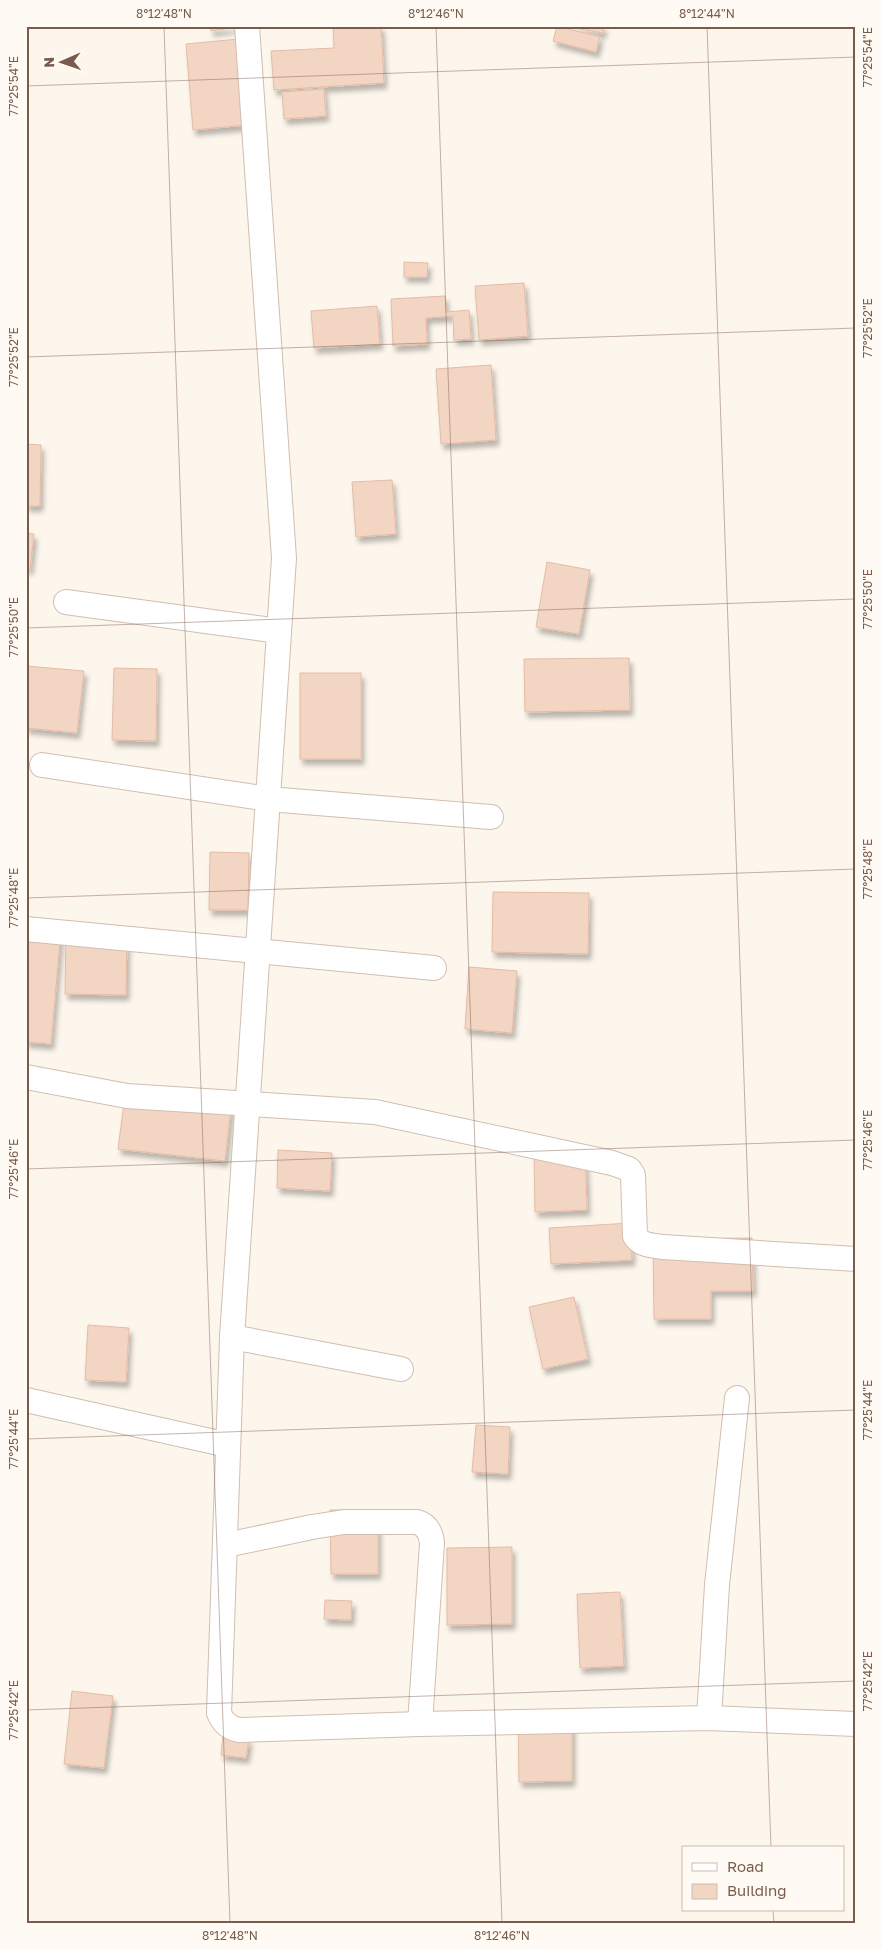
<svg xmlns="http://www.w3.org/2000/svg" width="882" height="1949" viewBox="0 0 882 1949" font-family="'Golos Text',sans-serif">
  <style>
    .building { fill: #f3d5c3; stroke: #e6bba3; filter: url(#shadow) }
    .lines { fill: none; stroke-linecap: round; stroke-linejoin: round }
    .street-casing { stroke: #d1beb0; stroke-width: 26 }
    .street { stroke: #fff; stroke-width: 24 }
    .ticks { fill: none; stroke: #7a5c4d; stroke-width: 1; stroke-opacity: 0.45 }
    .neatline { fill: none; stroke: #7a5c4d; stroke-width: 2 }
    .ticks-label { font-size: 12px; text-anchor: middle; fill: #7a5c4d }
  </style>
  <defs>
    <filter id="shadow"><feDropShadow dx="3" dy="5.5" stdDeviation="2.5" flood-color="#0004"/></filter>
  </defs>
  <rect width="100%" height="100%" fill="#fdf6ec"/>
  <!-- building -->
  <g class="building">
    <polygon points="210,26 245,26 211,31"/>
    <polygon points="333,26 381,26 384,83 274,90 271,51 334,48"/>
    <polygon points="557,26 600,37 596,52 553,41"/>
    <polygon points="564,26 604,26 603,33"/>
    <polygon points="249,38 257,124 193,130 186,44"/>
    <polygon points="324,89 326,116 284,119 282,92"/>
    <polygon points="404,262 428,263 427,277 404,277"/>
    <polygon points="524,283 528,336 479,340 475,286"/>
    <polygon points="445,296 446,312 469,310 471,339 454,340 453,316 426,318 427,344 393,346 391,299"/>
    <polygon points="377,306 380,344 314,348 311,311"/>
    <polygon points="491,365 496,440 441,444 436,369"/>
    <polygon points="26,444 41,445 40,506 26,506"/>
    <polygon points="392,480 396,534 356,537 352,482"/>
    <polygon points="26,533 34,534 30,569 26,569"/>
    <polygon points="547,562 590,570 579,634 536,627"/>
    <polygon points="629,658 630,710 525,712 524,659"/>
    <polygon points="26,666 84,671 77,733 26,728"/>
    <polygon points="114,668 157,669 156,741 112,740"/>
    <rect x="300" y="673" width="61" height="86"/>
    <polygon points="210,852 249,853 248,910 209,910"/>
    <polygon points="493,892 589,893 588,954 492,952"/>
    <polygon points="30,926 61,929 51,1044 26,1042 26,970"/>
    <polygon points="66,927 127,928 126,995 65,994"/>
    <polygon points="469,967 517,971 512,1033 465,1029"/>
    <polygon points="126,1087 232,1098 225,1161 118,1149"/>
    <polygon points="585,1149 587,1210 535,1212 534,1150"/>
    <polygon points="278,1150 332,1153 330,1191 277,1188"/>
    <polygon points="630,1223 632,1260 551,1264 549,1228"/>
    <polygon points="752,1238 753,1291 711,1291 711,1319 654,1319 653,1239"/>
    <polygon points="574,1297 588,1359 543,1369 529,1307"/>
    <polygon points="88,1325 129,1328 126,1382 85,1380"/>
    <polygon points="476,1425 510,1427 508,1474 472,1472"/>
    <polygon points="330,1510 378,1510 378,1574 331,1574"/>
    <polygon points="512,1547 512,1624 447,1625 447,1548"/>
    <polygon points="620,1592 624,1666 580,1668 577,1594"/>
    <polygon points="325,1600 352,1601 351,1620 324,1619"/>
    <polygon points="72,1691 113,1696 104,1768 64,1764"/>
    <polygon points="572,1713 572,1781 519,1782 518,1714"/>
    <polygon points="223,1736 249,1739 246,1758 221,1755"/>
  </g>
  <g class="lines">
    <defs>
      <g id="street">
        <path d="M247 26 284 558 232 1337 219 1713C223 1723 229 1728 239 1730L420 1724 709 1718 856 1724"/>
        <polyline points="66,602 279,631"/>
        <polyline points="42,765 268,799 491,817"/>
        <polyline points="26,929 434,968"/>
        <path d="M26 1077 127 1096 375 1112 612 1163 629 1169 633 1175 635 1236C642 1246 652 1245 663 1247L856 1259"/>
        <polyline points="232,1337 401,1369"/>
        <polyline points="26,1400 228,1445"/>
        <path d="M226 1545 312 1527 344 1522H417C427 1525 431 1533 432 1543L420 1724"/>
        <polyline points="709,1718 717,1585 737,1398"/>
      </g>
    </defs>
    <!-- street casing -->
    <use href="#street" class="street-casing"/>
    <!-- street -->
    <use href="#street" class="street"/>
  </g>
  <!-- ticks -->
  <path class="ticks" d="M164 26 230 1923M436 26 502 1923M707 26 771 1848M26 86 856 57M26 357 856 328M26 628 856 599M26 898 856 869M26 1169 856 1140M26 1439 856 1410M26 1710 856 1681M773 1910 774 1923"/>
  <!-- border -->
  <rect width="882" height="1949" fill="none" stroke="#fffaf3" stroke-width="55"/>
  <!-- legend -->
  <rect x="682" y="1846" width="162" height="65" fill="#fffaf3" stroke="#cabbb1"/>
  <rect x="692" y="1863" width="25" height="8" fill="#ffffff" stroke="#cabbb1"/>
  <text x="727" y="1872" font-size="15" fill="#7a5c4d">Road</text>
  <rect x="692" y="1884" width="25" height="15" fill="#f3d5c3" stroke="#cabbb1"/>
  <text x="727" y="1896" font-size="15" fill="#7a5c4d">Building</text>
  <!-- north arrow -->
  <g transform="translate(62 62) rotate(268)" stroke="#fffaf3" stroke-width="4" paint-order="stroke">
  <path d="M0-4L9 19L0 12L-9 19Z" fill="#7a5c4d"/>
  <text y="-8" font-size="14" font-weight="bold" text-anchor="middle" fill="#7a5c4d">N</text>
  </g>
  <rect x="28" y="28" width="826" height="1894" class="neatline"/>
  <g class="ticks-label">
    <text x="164" y="18">8°12'48"N</text>
    <text x="436" y="18">8°12'46"N</text>
    <text x="707" y="18">8°12'44"N</text>
    <text transform="translate(868 57) rotate(-90)" y="4">77°25'54"E</text>
    <text transform="translate(14 86) rotate(-90)" y="4">77°25'54"E</text>
    <text transform="translate(868 328) rotate(-90)" y="4">77°25'52"E</text>
    <text transform="translate(14 357) rotate(-90)" y="4">77°25'52"E</text>
    <text transform="translate(868 599) rotate(-90)" y="4">77°25'50"E</text>
    <text transform="translate(14 627) rotate(-90)" y="4">77°25'50"E</text>
    <text transform="translate(868 869) rotate(-90)" y="4">77°25'48"E</text>
    <text transform="translate(14 898) rotate(-90)" y="4">77°25'48"E</text>
    <text transform="translate(868 1140) rotate(-90)" y="4">77°25'46"E</text>
    <text transform="translate(14 1169) rotate(-90)" y="4">77°25'46"E</text>
    <text transform="translate(868 1410) rotate(-90)" y="4">77°25'44"E</text>
    <text transform="translate(14 1439) rotate(-90)" y="4">77°25'44"E</text>
    <text transform="translate(868 1681) rotate(-90)" y="4">77°25'42"E</text>
    <text transform="translate(14 1710) rotate(-90)" y="4">77°25'42"E</text>
    <text x="230" y="1940">8°12'48"N</text>
    <text x="502" y="1940">8°12'46"N</text>
  </g>
</svg>
